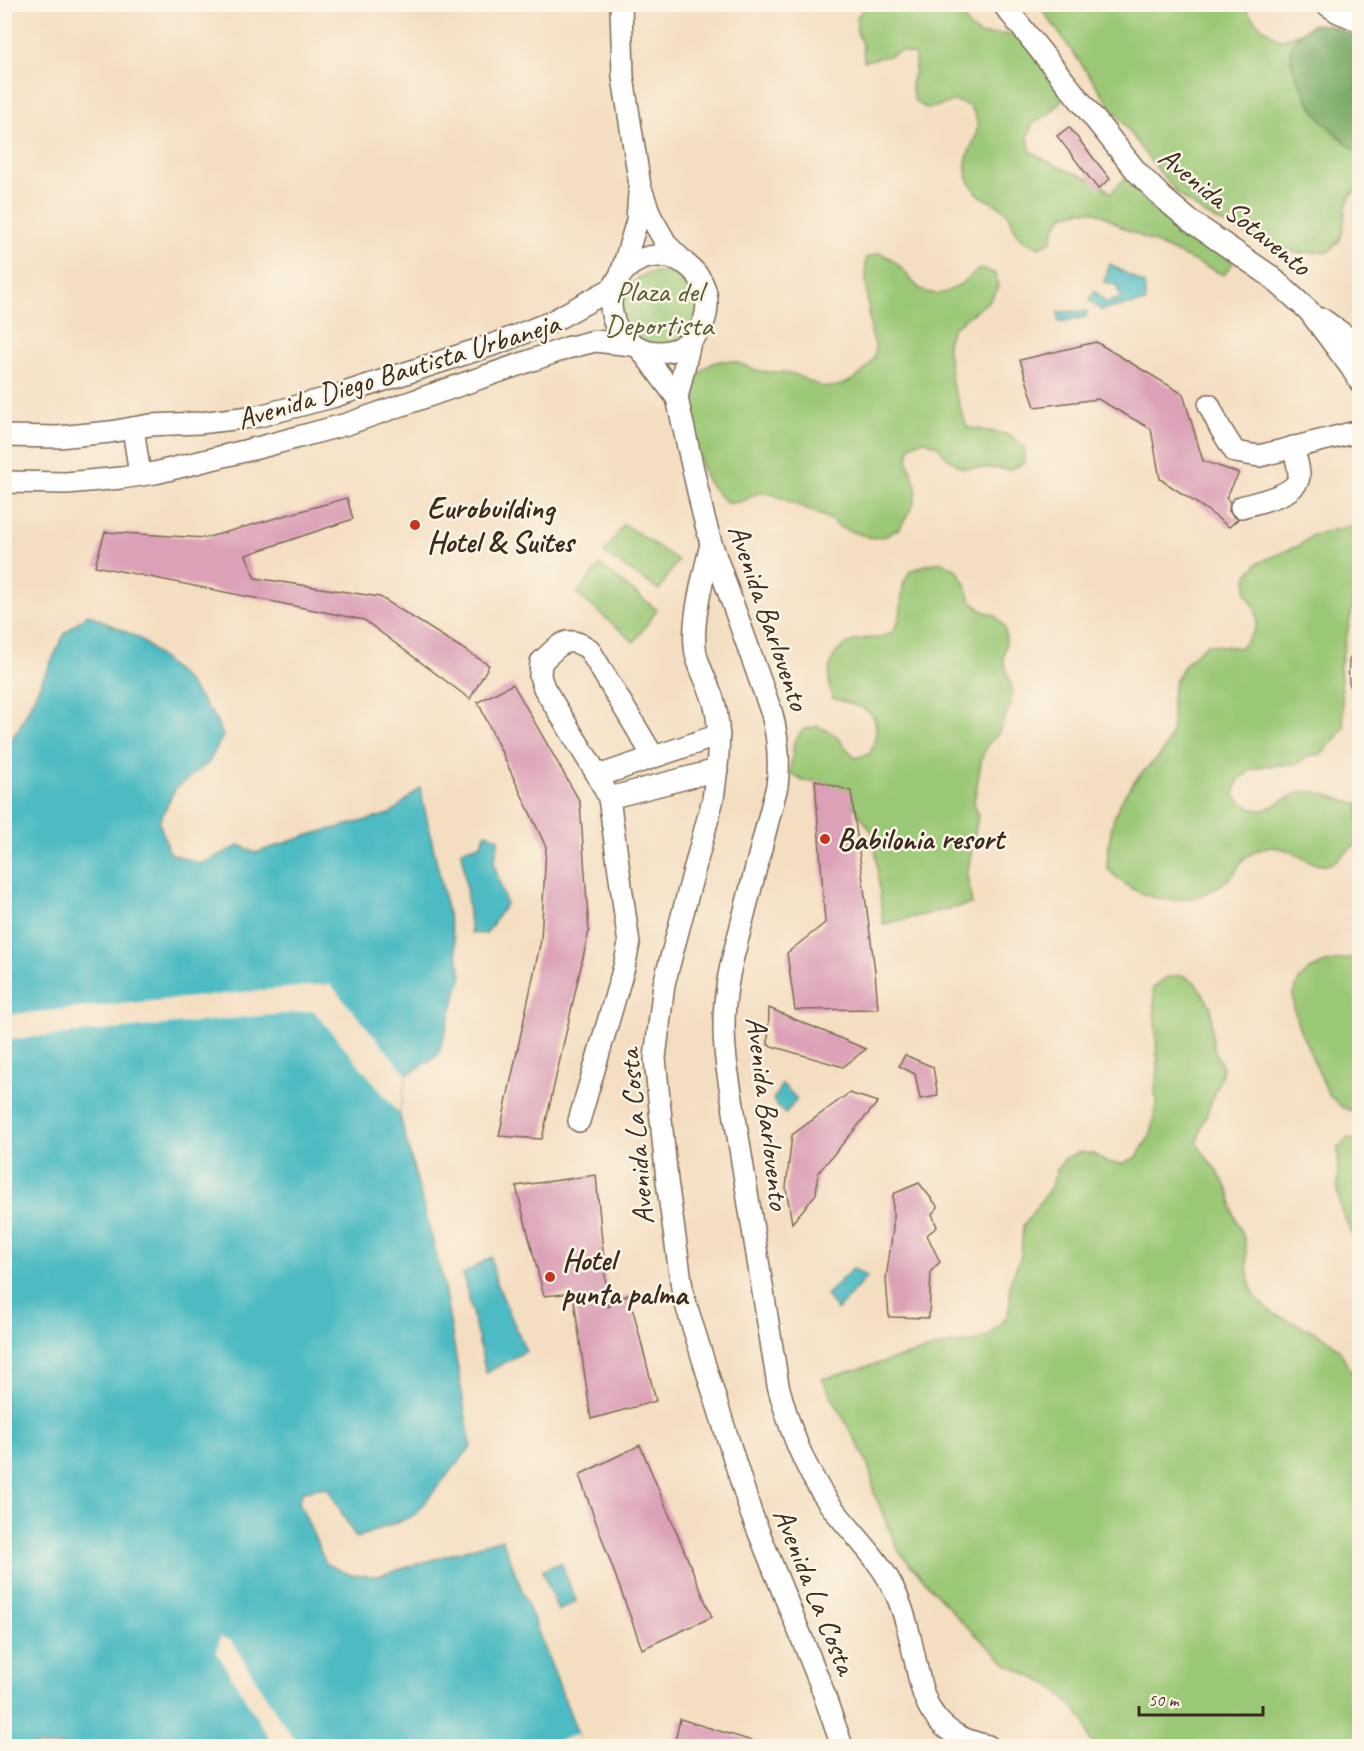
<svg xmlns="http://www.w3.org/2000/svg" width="1364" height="1751" viewBox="0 0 1364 1751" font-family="Caveat,sans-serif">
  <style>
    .green { fill: #9bc876; stroke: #6b794a; stroke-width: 1.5 }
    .forest { fill: #7cac67; stroke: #5c6b42; stroke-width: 1.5 }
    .water { fill: #4dbbc3; stroke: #447270; stroke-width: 1.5 }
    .pier { fill: #f4dec1 }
    .building { fill: #dca0b7 }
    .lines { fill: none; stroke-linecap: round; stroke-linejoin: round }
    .minor-casing { stroke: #7c6957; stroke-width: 24 }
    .minor { stroke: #fff; stroke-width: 21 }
    .poi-dot { fill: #c8321e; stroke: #fcf5e5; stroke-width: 2 }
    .labels { text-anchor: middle; stroke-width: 5; stroke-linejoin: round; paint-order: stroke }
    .street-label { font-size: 30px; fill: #3b2a1e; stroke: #fcf5e5 }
    .park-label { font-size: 30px; fill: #585938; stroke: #fcf5e5 }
    .poi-label { font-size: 30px; font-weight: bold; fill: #3b2a1e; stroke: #fcf5e5; text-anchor: start }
  </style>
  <rect width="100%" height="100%" fill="#fcf5e5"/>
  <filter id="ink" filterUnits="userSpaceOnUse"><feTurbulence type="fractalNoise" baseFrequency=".0167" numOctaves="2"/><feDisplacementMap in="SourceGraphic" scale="12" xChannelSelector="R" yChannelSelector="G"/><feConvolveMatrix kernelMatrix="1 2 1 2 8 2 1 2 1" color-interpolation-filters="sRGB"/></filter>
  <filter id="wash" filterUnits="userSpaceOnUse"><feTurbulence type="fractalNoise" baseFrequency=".008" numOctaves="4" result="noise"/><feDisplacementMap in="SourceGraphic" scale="24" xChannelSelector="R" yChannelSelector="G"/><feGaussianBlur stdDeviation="1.35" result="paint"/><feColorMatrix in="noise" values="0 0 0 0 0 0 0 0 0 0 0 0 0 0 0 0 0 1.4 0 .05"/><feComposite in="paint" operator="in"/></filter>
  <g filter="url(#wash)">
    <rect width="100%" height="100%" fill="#f4dec1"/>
    <!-- green -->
    <g class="green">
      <path d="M867 5H961L962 12 968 26 980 35 1012 34 1026 41 1064 95C1056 110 1048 116 1033 123L1028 136 1030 151 1056 166 1100 183 1111 193 1126 177 1172 224 1195 241 1216 250 1233 263 1224 275 1125 229 1108 218 1094 211H1079L1065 214 1055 227 1052 241 1039 247C1028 243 1019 239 1014 228 1012 224 1012 219 1009 215 1000 202 982 202 973 188 952 156 984 144 976 118 975 114 972 110 970 106L955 101 928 109 915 102 911 85 915 70V55L901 51 888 56 864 61 863 46 857 32V17Z"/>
      <path d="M1039 5H1243C1252 21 1265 30 1281 40L1300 33 1291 47V62L1297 76 1312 106 1322 119 1359 154V188C1338 200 1349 227 1339 241 1336 245 1331 249 1328 252L1297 253 1280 247 1241 232 1204 214 1179 195 1149 159Z"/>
      <path d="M880 253C898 261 900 267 912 281 936 309 959 285 981 268L996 274 998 289 989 301 953 328 947 342 952 384 967 427C981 431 1003 431 1014 438 1018 441 1022 445 1025 449L1024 463 1010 470 993 468H962L947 458 938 446 923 440 910 446 908 461 917 489 913 505 900 528 886 536 872 538 841 528 828 518 772 494 758 493 743 501 728 504C721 497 712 489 707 480 701 467 694 438 691 423 685 396 696 358 730 361 740 362 750 369 760 371 772 373 782 370 796 375 805 379 816 386 826 387 840 388 857 379 866 369 870 365 874 358 875 353 877 347 872 337 871 331 868 307 865 282 866 258Z"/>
      <circle cx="659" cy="309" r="37"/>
      <polygon points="624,524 678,560 659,590 604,553"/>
      <path d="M1359 524V586L1353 605 1340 667 1344 728 1322 754 1309 756 1296 764 1265 766 1251 770 1238 780 1234 795C1261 824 1269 804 1297 794 1300 793 1303 791 1306 791 1319 790 1340 800 1353 803H1359V842C1350 848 1336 864 1326 865 1308 867 1291 845 1269 847 1260 848 1247 855 1241 862 1237 867 1236 873 1231 877 1191 911 1142 906 1107 868 1109 830 1113 804 1140 775 1150 764 1164 755 1169 740 1174 729 1172 716 1172 704 1171 676 1187 659 1208 644L1240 648C1260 628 1263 617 1246 593L1247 575 1258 563 1300 545 1313 535Z"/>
      <path d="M941 562 957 570 966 584 970 599 981 610 996 616 1005 628 1006 642 1003 659 1012 689 1011 703 998 734 988 744 982 757 974 802 978 816 967 876 972 904 883 924 874 835 844 792 817 781H803L790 773 794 742 803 730 818 726 834 734 855 758 870 754C887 711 868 709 832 698 825 669 829 647 861 639 866 638 871 639 875 638 882 638 887 634 893 632L900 617 903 585 910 571 926 565Z"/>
      <polygon points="600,565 657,610 634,642 577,594"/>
      <polygon points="1359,956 1360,956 1359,1113 1343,1108 1329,1095 1298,1025 1294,1009 1293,994 1299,980 1310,970 1326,963"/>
      <path d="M1181 975 1195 982 1211 1007 1212 1038 1216 1054 1223 1068C1217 1094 1203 1117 1197 1143 1207 1161 1223 1175 1230 1194 1232 1200 1232 1206 1233 1212 1236 1222 1243 1232 1245 1242 1248 1262 1245 1283 1258 1300 1274 1320 1305 1324 1326 1338 1343 1349 1350 1371 1359 1387V1746H1096L1090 1740 1085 1722 1075 1709 1051 1686 1008 1665 959 1619 899 1552 874 1493 871 1475 866 1460 822 1379 945 1345 975 1342 988 1336 998 1326 1008 1315 1010 1300V1283L1021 1256 1023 1226 1051 1187 1057 1170 1065 1158 1079 1152 1094 1154 1107 1162 1122 1164 1137 1157 1151 1134 1156 1104 1155 1086 1158 1068 1153 988 1165 978Z"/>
      <polygon points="1348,1138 1359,1141 1359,1251 1341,1209 1338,1193 1338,1148"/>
    </g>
    <!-- forest -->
    <path class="forest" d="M1313 24 1329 25 1359 38V154C1346 143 1332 132 1321 119 1310 106 1287 65 1291 47 1294 37 1305 30 1313 24Z"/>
    <!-- water -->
    <g class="water">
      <polygon points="1110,264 1144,284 1146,302 1101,310 1089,300 1095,291 1106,303 1121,298 1116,285 1104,282"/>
      <polygon points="1087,311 1086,317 1059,322 1058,312"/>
      <polygon points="88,614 139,638 186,680 215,718 223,736 209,762 175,789 159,822 170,853 201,864 240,845 255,853 309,835 390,814 420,788 462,976 438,1055 407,1075 399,1113 443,1280 471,1447 413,1516 356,1538 327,1487 303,1491 299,1502 326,1564 351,1575 378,1576 502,1539 578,1734 579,1746 5,1746 5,744 17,732 65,633"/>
      <polygon points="486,833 499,839 494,864 506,904 486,934 471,933 462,850 480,845"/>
      <polygon points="782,1084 797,1099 785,1114 773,1100"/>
      <polygon points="491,1257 496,1282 526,1351 486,1373 463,1274"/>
      <polygon points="853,1268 867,1277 837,1310 826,1295"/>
      <polygon points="561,1562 576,1601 558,1611 542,1571"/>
    </g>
    <!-- pier -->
    <g class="pier">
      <polygon points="330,984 407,1075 399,1113 314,1011 5,1040 5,1015"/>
      <polygon points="220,1637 231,1640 297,1746 274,1746 217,1653"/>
      <polygon points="578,1734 579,1746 543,1746"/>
    </g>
    <g id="blocks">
      <!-- building -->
      <g class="building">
        <polygon points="1069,127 1110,179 1098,189 1057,136"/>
        <polygon points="1096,342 1183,394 1203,461 1239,473 1226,498 1230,502 1229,511 1233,516 1238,519 1229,527 1207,510 1160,479 1151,429 1098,399 1035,407 1020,360"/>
        <polygon points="347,498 353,519 246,555 255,578 380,597 489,665 470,699 364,620 95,566 105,532 205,538"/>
        <polygon points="513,684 580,802 589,931 542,1139 499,1136 541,940 546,847 478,702"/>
        <polygon points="815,780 851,791 875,971 878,1009 795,1010 787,953 825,923"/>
        <polygon points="769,1008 799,1021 866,1049 843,1067 768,1045"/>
        <polygon points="905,1055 933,1067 938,1096 920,1099 915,1074 899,1066"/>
        <polygon points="849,1093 878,1102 818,1173 816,1194 792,1223 786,1188 792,1135"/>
        <polygon points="596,1175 608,1307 629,1294 656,1401 591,1419 573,1293 544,1296 516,1186"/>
        <polygon points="919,1183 938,1207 932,1214 937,1227 927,1235 940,1262 931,1271 929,1318 889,1317 886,1279 893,1229 893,1194"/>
        <polygon points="640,1445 712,1617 642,1649 579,1475"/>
        <polygon points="680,1719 759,1743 759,1746 674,1746"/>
      </g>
    </g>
  </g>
  <g filter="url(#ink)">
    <use href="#blocks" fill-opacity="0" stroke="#7c6957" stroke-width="1.5"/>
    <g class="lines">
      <defs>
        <g id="minor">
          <polyline points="621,4 623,77 640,186 651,217 667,245 684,262"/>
          <polyline points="1003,4 1137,172 1163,198 1189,220 1269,275 1309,311 1350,366 1360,382"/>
          <polyline points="1326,4 1338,12 1360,21"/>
          <circle cx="659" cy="304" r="48"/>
          <polyline points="621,274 637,221 639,193"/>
          <polyline points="1322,319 1360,346"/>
          <path d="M641 350 677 398 703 514 711 543 772 714C778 738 780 761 777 786L732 961C723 999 722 1030 727 1068L778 1385C789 1427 803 1466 828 1502 850 1532 881 1559 896 1594 907 1618 912 1647 918 1673 921 1688 925 1703 934 1715 947 1734 967 1741 988 1746"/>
          <polyline points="677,398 690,342"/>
          <polyline points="1209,405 1220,428 1235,452 1259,456 1360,431"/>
          <polyline points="133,428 140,475"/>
          <polyline points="4,436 58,437 110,432 150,425 199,423 259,416 332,397 498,343 551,322 613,288"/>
          <polyline points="4,482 66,483 121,478 155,473 261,447 347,424 567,348 595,341 632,345"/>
          <path d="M1241 507C1257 502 1299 495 1299 475 1299 466 1295 456 1293 447"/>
          <path d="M711 544C704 575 690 623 696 654 700 672 711 688 715 706 722 736 717 769 713 799L664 984 655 1058 667 1181 683 1295 751 1513 820 1683 842 1746"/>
          <polyline points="1360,664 1360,680"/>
          <polyline points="598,776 719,735"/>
          <polyline points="609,798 717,770"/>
          <path d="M579 1121 624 967 629 944 609 798 598 776 544 688 540 676 541 662C559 646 565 633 589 649L653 756"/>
        </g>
      </defs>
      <!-- minor casing -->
      <use href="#minor" class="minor-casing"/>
      <!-- minor -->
      <use href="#minor" class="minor"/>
    </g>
  </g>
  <!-- markers -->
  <g class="poi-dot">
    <circle cx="415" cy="525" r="6"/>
    <circle cx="825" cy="839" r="6"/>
    <circle cx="550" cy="1277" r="6"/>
  </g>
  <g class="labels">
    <!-- street labels -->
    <g class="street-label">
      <text transform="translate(1235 211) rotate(39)" y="10">Avenida Sotavento</text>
      <text transform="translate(398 371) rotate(-17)" y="10">Avenida Diego Bautista Urbaneja</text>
      <text transform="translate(769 617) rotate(71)" y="10">Avenida Barlovento</text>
      <text transform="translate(768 1113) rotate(83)" y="10">Avenida Barlovento</text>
      <text transform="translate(636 1137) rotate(-95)" y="10">Avenida La Costa</text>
      <text transform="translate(815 1591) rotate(68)" y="10">Avenida La Costa</text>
    </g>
    <!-- park labels -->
    <g class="park-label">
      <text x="659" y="301">Plaza del<tspan x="659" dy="34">Deportista</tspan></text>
    </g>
    <!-- poi labels -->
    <g class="poi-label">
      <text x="427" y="518">Eurobuilding<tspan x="427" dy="34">Hotel &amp; Suites</tspan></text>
      <text x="837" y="849">Babilonia resort</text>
      <text x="562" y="1270">Hotel<tspan x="562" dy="34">punta palma</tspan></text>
    </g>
  </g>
  <!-- margin -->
  <rect width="1364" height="1751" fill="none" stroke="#fcf5e5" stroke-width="24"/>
  <!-- scale -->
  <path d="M1139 1706v9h124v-9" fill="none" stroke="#3b2a1e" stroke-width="3"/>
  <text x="1148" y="1706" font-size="18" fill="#3b2a1e" stroke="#fcf5e5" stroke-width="4.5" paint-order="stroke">50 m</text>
</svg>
